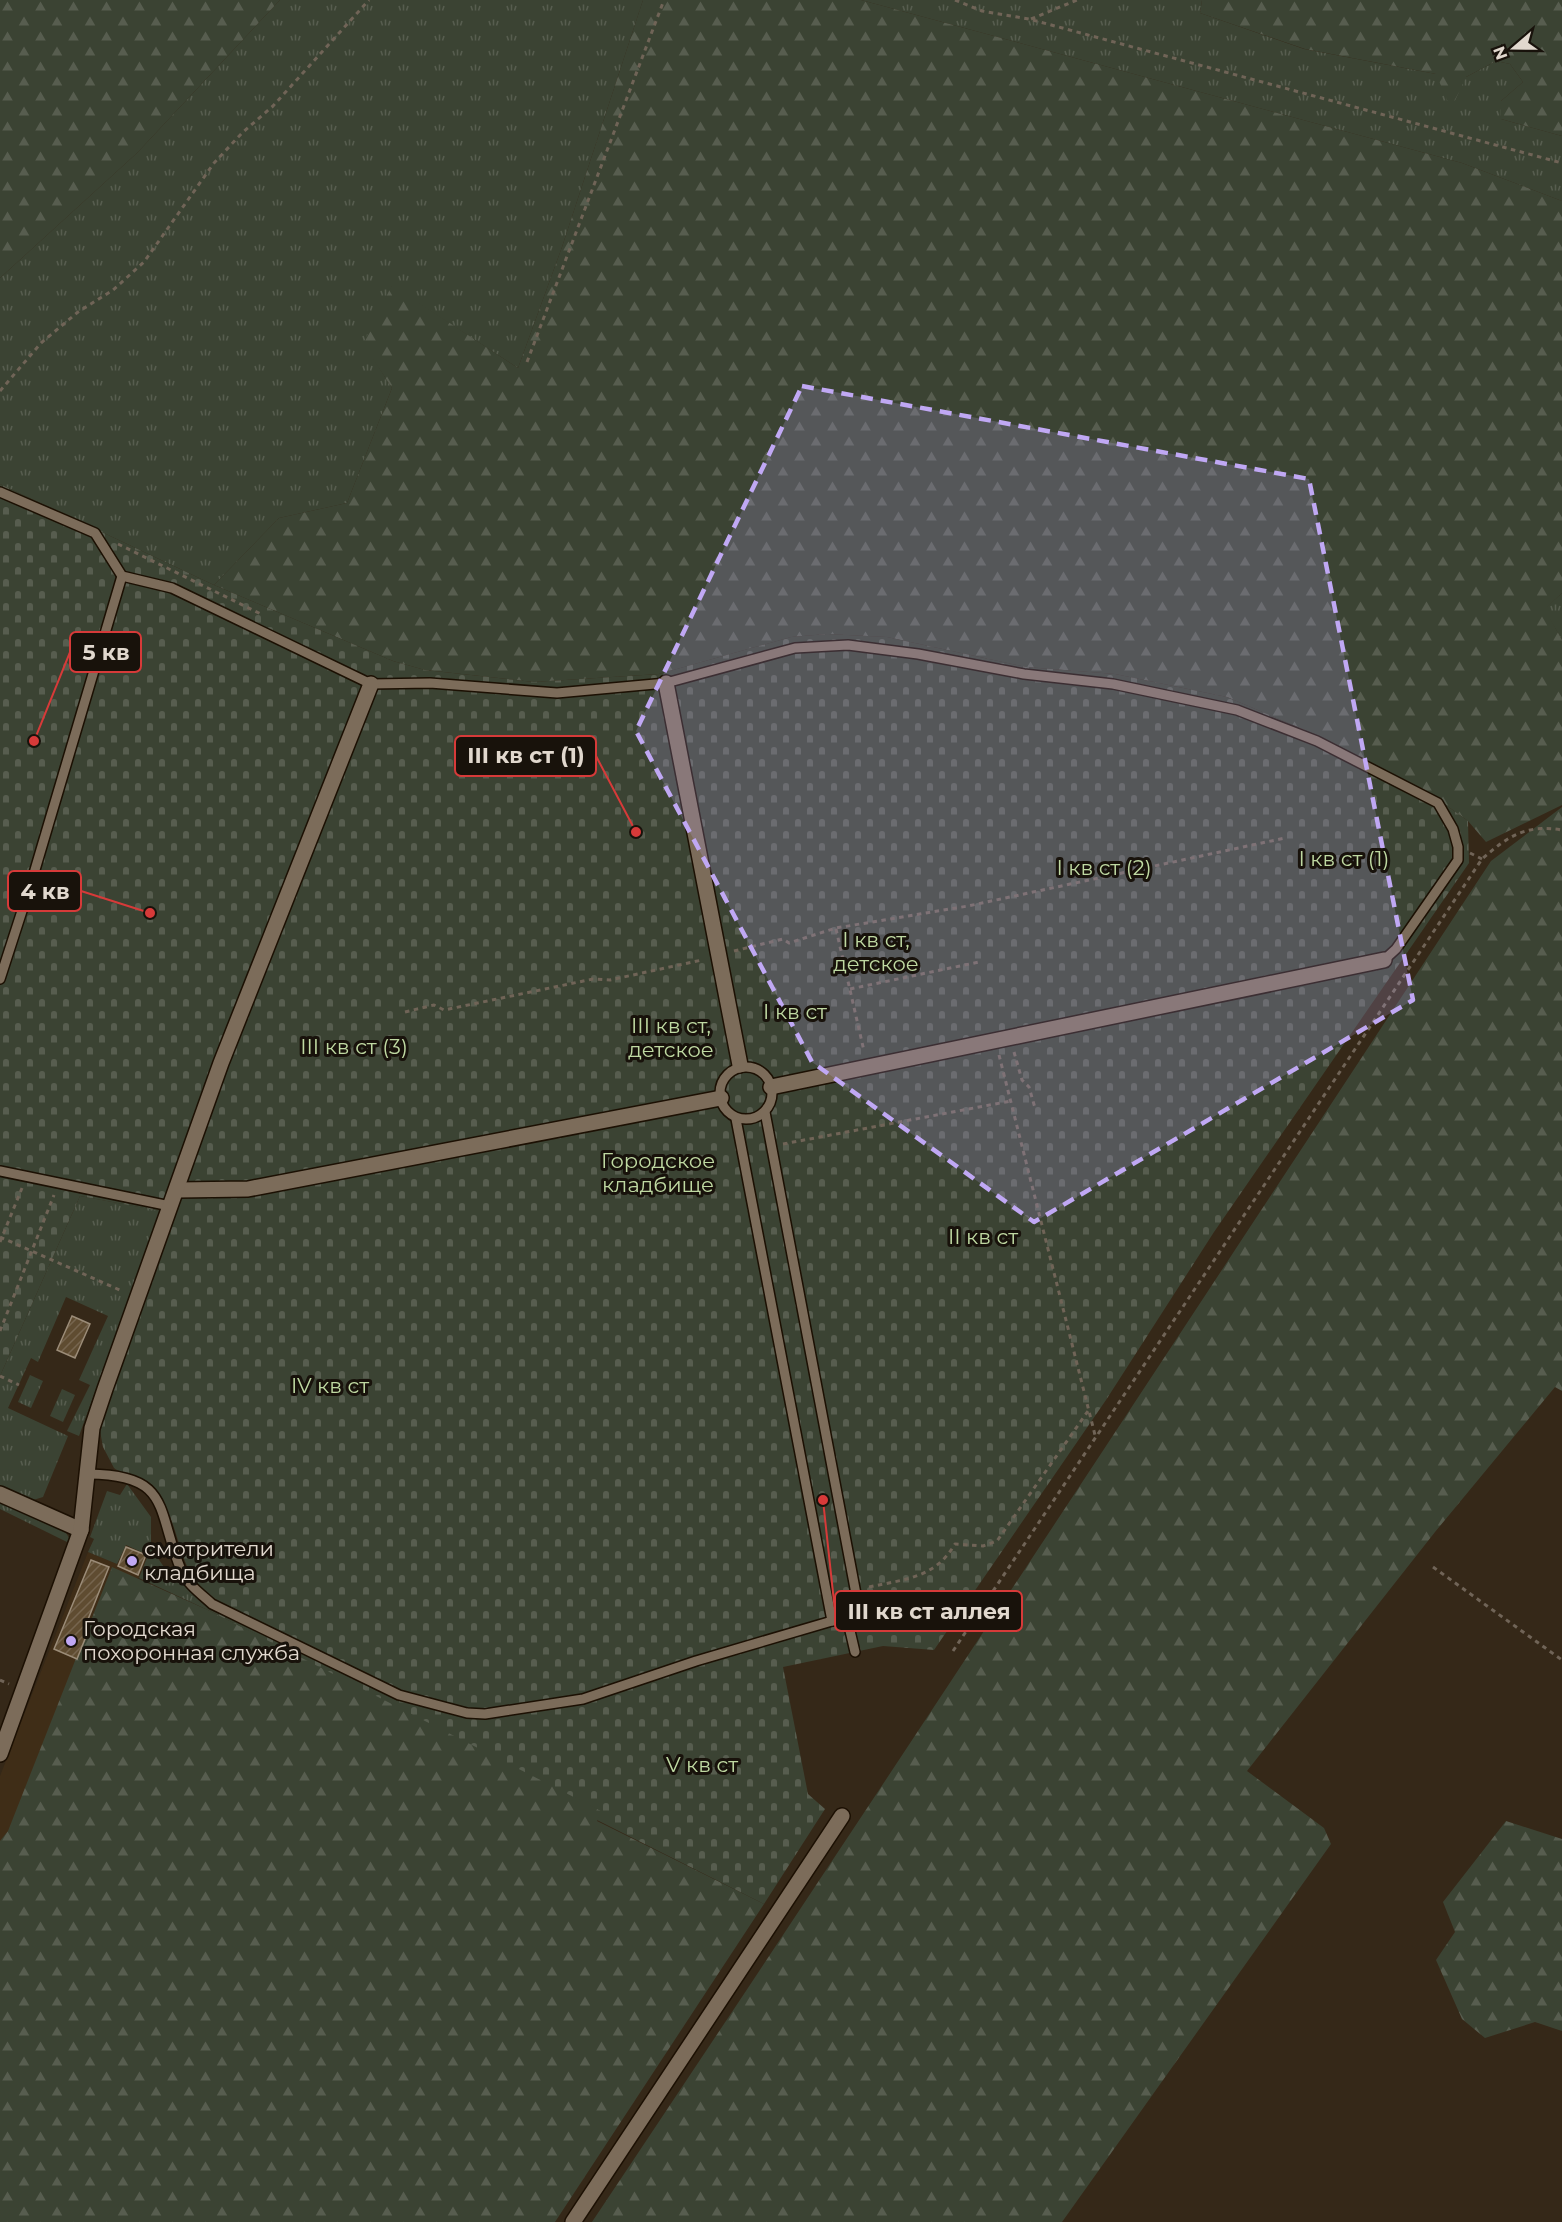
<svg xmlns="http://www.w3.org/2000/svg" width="1562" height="2222" viewBox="0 0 1562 2222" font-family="Montserrat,sans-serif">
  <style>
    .built { fill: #3f2d17 }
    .grass { fill: url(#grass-tufts) }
    .forest { fill: url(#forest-firs) }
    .cemetery { fill: url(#cemetery-stones) }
    .building { fill: url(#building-hatch); stroke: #9b8c78; stroke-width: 1.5 }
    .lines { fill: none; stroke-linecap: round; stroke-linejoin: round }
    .lane-casing { stroke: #1c1003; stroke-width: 12 }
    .street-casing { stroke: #1c1003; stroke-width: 18 }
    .path { stroke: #706457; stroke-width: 3; stroke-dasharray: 4.5 4.5; stroke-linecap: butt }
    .lane { stroke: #7c6c5a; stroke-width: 9 }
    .street { stroke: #7c6c5a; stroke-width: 15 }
    .marked { fill: #c0a8f4; fill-opacity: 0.2; stroke: #c0a8f4; stroke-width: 4.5; stroke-dasharray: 12 8; stroke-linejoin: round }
    .poi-dot { fill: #c0a8f4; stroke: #18120b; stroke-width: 2 }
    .labels { text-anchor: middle; stroke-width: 6; stroke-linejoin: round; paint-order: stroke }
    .park-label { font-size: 21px; fill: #bfd9a2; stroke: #18120b }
    .poi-label { font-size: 21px; fill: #e1d8ce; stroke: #18120b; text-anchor: start }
    .leader { fill: none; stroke: #d73a39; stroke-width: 2 }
    .callout-dot { fill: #d73a39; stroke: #18120b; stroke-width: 2 }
    .callout { fill: #18120b; stroke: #d73a39; stroke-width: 2 }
    .callout-label { font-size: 22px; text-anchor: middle; font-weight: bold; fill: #e1d8ce }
  </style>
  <defs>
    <pattern id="grass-tufts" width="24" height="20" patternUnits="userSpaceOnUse" patternTransform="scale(1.5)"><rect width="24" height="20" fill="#3b4333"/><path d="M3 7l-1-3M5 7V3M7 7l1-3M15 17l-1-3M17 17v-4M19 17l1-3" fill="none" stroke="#575d4f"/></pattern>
    <pattern id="forest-firs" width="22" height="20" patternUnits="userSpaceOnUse" patternTransform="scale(1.5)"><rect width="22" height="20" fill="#3b4333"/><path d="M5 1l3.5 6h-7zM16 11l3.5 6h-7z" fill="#575d4f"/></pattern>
    <pattern id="cemetery-stones" width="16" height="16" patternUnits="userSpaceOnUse" patternTransform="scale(1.5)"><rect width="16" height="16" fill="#3b4333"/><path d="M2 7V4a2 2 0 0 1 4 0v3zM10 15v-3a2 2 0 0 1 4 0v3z" fill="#575d4f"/></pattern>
    <pattern id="building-hatch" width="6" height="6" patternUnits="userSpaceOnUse" patternTransform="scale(1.5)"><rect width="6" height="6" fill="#5f4c31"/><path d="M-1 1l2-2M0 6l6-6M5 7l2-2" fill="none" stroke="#76654e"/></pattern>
  </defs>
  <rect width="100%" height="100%" fill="#352818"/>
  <!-- built -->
  <polygon class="built" points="125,1545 148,1555 139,1578 135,1579 12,1833 0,1846 0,1776 88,1552 117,1564"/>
  <!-- grass -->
  <g class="grass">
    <polygon points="280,0 643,0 562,247 518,368 392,286 364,344 392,388 347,503 279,518 214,585 0,484 0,278 137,153"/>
    <polygon points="861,0 1202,0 1200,13 1304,49 1436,74 1466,77 1496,61 1510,64 1523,82 1501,101 1501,119 1562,136 1562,201 1462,163"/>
    <polygon points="1562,593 1562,640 1544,609"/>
    <polygon points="80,1196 161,1211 79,1436 67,1431 90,1385 79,1380 108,1316 66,1297 38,1362 31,1358 8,1408 68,1436 43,1497 30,1501 0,1487 0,1376"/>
    <polygon points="30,1375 43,1381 31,1408 18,1402"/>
    <polygon points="62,1389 75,1395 63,1422 50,1416"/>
    <polygon points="127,1484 151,1517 151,1548 166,1570 211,1607 210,1611 139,1578 148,1555 126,1545 117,1564 88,1552 94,1539 90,1537 107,1491 120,1495"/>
    <polygon points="0,1500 65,1531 69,1538 67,1542 0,1509"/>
  </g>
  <!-- forest -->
  <g class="forest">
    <polygon points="0,0 280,0 137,153 0,278"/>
    <polygon points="643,0 861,0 1462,163 1562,201 1562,593 1545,609 1562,640 1562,805 1486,842 1468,821 1439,800 1324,738 1227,697 1115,674 1026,667 887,637 827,634 791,637 659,674 534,682 425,670 393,661 214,585 279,518 347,503 392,388 363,344 392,285 518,368 562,247"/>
    <polygon points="1202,0 1562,0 1562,136 1501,119 1501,101 1523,82 1510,64 1496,61 1466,77 1451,109 1436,74 1305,49 1200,13"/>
    <path d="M1562 807V1391L1555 1387 1435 1532 1247 1771 1324 1828 1331 1844 1062 2222H592C894 1770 1192 1315 1491 861Z"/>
    <polygon points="112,1567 210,1611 408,1710 602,1811 597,1821 764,1904 555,2222 0,2222 0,1841 8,1831"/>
    <polygon points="1506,1821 1562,1839 1562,2031 1535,2022 1485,2038 1462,2019 1436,1960 1455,1932 1443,1902"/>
  </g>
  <!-- cemetery -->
  <path class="cemetery" d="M0 484 214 585 393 661 425 670 534 682 659 674 791 637 827 634 887 637 1026 667 1115 674 1227 697 1324 738 1439 800 1468 821 1469 863 1214 1232 1106 1400 934 1650 883 1646 783 1667 808 1794 825 1809 764 1904 597 1820 601 1811 210 1611 213 1601C175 1573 182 1519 152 1485 143 1475 125 1476 114 1468L103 1447 100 1431 84 1424 160 1211 80 1196 0 1376Z"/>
  <!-- building -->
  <g class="building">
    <polygon points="72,1316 90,1324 75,1358 57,1350"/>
    <polygon points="126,1547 146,1555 138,1575 118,1566"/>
    <polygon points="91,1560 109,1567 85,1627 89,1629 77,1659 54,1649"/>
  </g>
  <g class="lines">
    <defs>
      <g id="lane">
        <polyline points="0,492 95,533 122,576 172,588 371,684 430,683 557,693 666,683 795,648 848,645 918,654 1024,674 1113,684 1237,710 1317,741 1438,803 1453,829 1458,847 1458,860 1396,949 1384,960"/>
        <polyline points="0,979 32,880 122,576"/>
        <circle cx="746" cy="1093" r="26"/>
        <polyline points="736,1119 832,1621"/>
        <polyline points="0,1171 170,1206"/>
        <path d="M89 1474C172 1475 156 1510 181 1570 187 1584 201 1594 212 1604L399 1695 467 1713 485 1714 583 1699 696 1661 832 1621 860 1615 765 1112"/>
        <polyline points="847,1618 855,1652"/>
      </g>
      <g id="street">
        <polyline points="666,683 740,1065"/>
        <polyline points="771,1087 1384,960"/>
        <polyline points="178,1190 248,1189 721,1098"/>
        <polyline points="0,1494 81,1530"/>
        <polyline points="0,1754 81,1530 92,1428 105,1389 221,1063 371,684"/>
        <polyline points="573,2222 842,1816"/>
      </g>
    </defs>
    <!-- lane casing -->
    <use href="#lane" class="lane-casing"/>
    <!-- street casing -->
    <use href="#street" class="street-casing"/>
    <!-- path -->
    <g class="path">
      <polyline points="955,0 982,11 1029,19 1562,163"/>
      <polyline points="1031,19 1077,0"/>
      <polyline points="527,362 664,0"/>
      <polyline points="0,391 41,343 78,312 113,290 144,262 214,163 242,133 273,106 369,0"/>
      <polyline points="118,544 263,615"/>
      <polyline points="1470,853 1482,859"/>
      <polyline points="836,929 864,1051"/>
      <polyline points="734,951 783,939 789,943 836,928 968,906 1285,838"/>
      <polyline points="850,989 979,962"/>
      <polyline points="405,1012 434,1005 444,1010 593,979 610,980 702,960"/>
      <polyline points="1014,1052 1022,1080 1029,1087 1035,1108"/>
      <polyline points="999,1055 1095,1435"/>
      <polyline points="783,1144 1011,1101"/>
      <polyline points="0,1237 122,1291"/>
      <polyline points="0,1242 22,1188"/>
      <polyline points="0,1331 54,1195"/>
      <polyline points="0,1376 19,1385"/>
      <polyline points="1433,1567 1562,1660"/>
      <path d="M869 1587C906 1579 935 1578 955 1544L983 1546 997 1541 1088 1411"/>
      <path d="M953 1651 1482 859C1508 836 1526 824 1562 830"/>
      <polyline points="0,1680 9,1684"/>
    </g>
    <!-- lane -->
    <use href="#lane" class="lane"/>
    <!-- street -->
    <use href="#street" class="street"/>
  </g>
  <!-- marked area -->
  <path class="marked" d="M802 386 1309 479 1413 1000 1034 1222 812 1062 636 731Z"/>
  <!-- markers -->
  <g class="poi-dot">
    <circle cx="132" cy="1561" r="6"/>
    <circle cx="71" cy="1641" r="6"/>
  </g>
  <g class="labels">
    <!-- park labels -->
    <g class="park-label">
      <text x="1344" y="866">I кв ст (1)</text>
      <text x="1104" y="875">I кв ст (2)</text>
      <text x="876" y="947">I кв ст,<tspan x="876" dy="24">детское</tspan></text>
      <text x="795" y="1019">I кв ст</text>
      <text x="671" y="1033">III кв ст,<tspan x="671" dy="24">детское</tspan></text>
      <text x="354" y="1054">III кв ст (3)</text>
      <text x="658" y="1168">Городское<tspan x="658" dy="24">кладбище</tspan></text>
      <text x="983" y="1244">II кв ст</text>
      <text x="330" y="1393">IV кв ст</text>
      <text x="702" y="1772">V кв ст</text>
    </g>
    <!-- poi labels -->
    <g class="poi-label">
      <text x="144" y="1556">смотрители<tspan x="144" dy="24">кладбища</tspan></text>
      <text x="83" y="1636">Городская<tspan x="83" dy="24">похоронная служба</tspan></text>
    </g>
  </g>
  <!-- callouts -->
  <path class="leader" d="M34 741L70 652M636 832L596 756M150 913L81 891M823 1500L835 1611"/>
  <g class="callout-dot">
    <circle cx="34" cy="741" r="6"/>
    <circle cx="636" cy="832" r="6"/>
    <circle cx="150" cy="913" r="6"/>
    <circle cx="823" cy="1500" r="6"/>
  </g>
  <g class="callout">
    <rect x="70" y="632" width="71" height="40" rx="6"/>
    <rect x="455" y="736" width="141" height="40" rx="6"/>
    <rect x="8" y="871" width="73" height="40" rx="6"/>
    <rect x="835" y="1591" width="187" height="40" rx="6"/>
  </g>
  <g class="callout-label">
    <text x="106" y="660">5 кв</text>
    <text x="526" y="763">III кв ст (1)</text>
    <text x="45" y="899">4 кв</text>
    <text x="929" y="1619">III кв ст аллея</text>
  </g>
  <!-- north arrow -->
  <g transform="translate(1514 48) rotate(250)" stroke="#18120b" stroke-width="4.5" paint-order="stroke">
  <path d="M0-4.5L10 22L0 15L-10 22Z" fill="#e1d8ce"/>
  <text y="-9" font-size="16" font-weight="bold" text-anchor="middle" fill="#e1d8ce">N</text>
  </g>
</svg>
